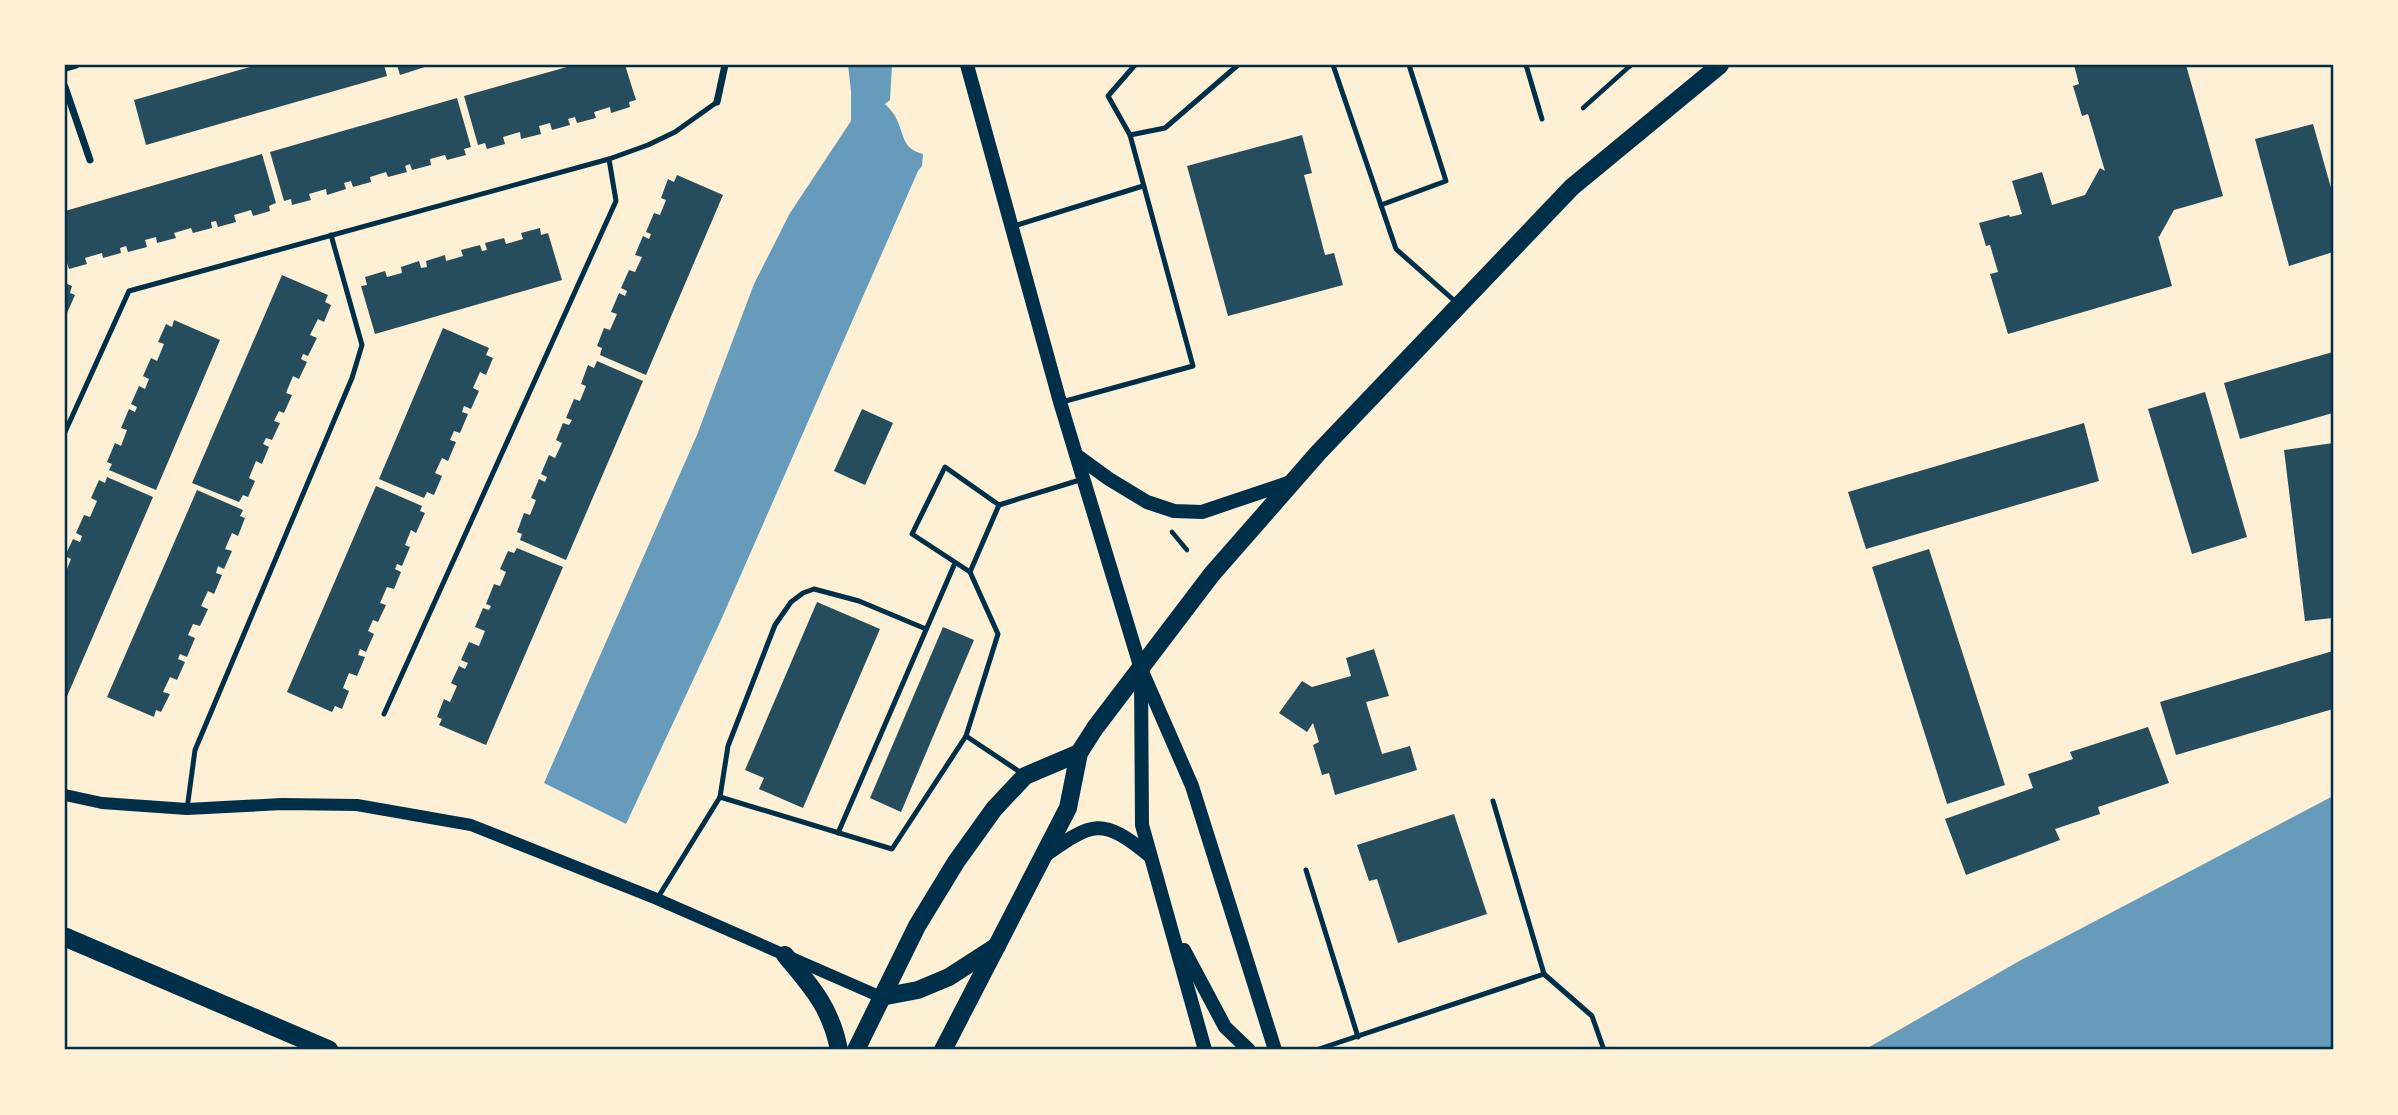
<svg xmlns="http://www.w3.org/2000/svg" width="2398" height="1115" viewBox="0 0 2398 1115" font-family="'Source Sans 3',sans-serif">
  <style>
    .water { fill: #669bbc }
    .building { fill: #264d5e }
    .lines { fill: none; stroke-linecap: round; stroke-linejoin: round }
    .path { stroke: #003049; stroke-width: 4.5 }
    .service { stroke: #003049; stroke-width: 5 }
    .minor { stroke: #003049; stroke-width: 7 }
    .tertiary { stroke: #003049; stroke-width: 12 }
    .secondary { stroke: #003049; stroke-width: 14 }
    .primary { stroke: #003049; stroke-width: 18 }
    .trunk { stroke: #003049; stroke-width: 19 }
    .neatline { fill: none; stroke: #003049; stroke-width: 2.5 }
  </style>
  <rect width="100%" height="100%" fill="#fdf0d5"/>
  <!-- water -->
  <g class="water">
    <path d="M848 65H892L890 100 885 104C889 108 894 113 896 118 905 135 901 148 923 154L922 166 918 171 721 620 626 824 544 783 697 435 754 284 790 213 851 121V91Z"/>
    <polygon points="2333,796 2333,1050 1864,1050 2021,960"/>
  </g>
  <!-- building -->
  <g class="building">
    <polygon points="257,65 384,65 387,76 146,145 134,100"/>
    <polygon points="397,65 431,65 400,75"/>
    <polygon points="574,65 625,65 636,100 629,102 630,107 611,113 610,107 594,112 596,118 577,123 575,117 568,119 570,125 552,130 550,123 539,126 541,134 521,139 520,132 503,137 505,144 487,149 485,143 478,145 464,96"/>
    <polygon points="2074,65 2186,65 2223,196 2174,210 2159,237 2158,236 2172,286 2008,334 1990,274 1998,272 1990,245 1986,246 1979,223 2009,215 2010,217 2022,214 2012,181 2042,172 2052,205 2085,195 2100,168 2105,171 2088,114 2082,116 2073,86 2079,84"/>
    <polygon points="457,98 471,147 464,149 466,155 447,160 445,155 430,159 431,165 412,170 410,164 405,166 407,172 388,177 386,172 370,177 371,182 353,187 351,181 344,183 346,189 327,195 326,189 309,194 311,200 292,205 291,199 284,201 270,152"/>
    <polygon points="2313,124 2333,195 2333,252 2289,266 2255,139"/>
    <polygon points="1302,135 1312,173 1304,175 1325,255 1334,253 1343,285 1228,316 1187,166"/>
    <polygon points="262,154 276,203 269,206 270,211 253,216 251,210 234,215 236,222 218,227 216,221 211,222 212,228 193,233 191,228 174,233 176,238 157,243 156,237 145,240 147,247 128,252 126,246 120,248 121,253 103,258 102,253 85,258 87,264 69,269 67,263 65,264 65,211"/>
    <polygon points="677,175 723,195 646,375 600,355 602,348 597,346 604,328 610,330 617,314 611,312 619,293 625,296 627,291 621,288 629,270 635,272 642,257 635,255 643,236 649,239 651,234 646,232 654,213 660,215 666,200 661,198 668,179 674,182"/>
    <polygon points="540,228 541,235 548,233 562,280 375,334 361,286 367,285 365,277 385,271 387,277 402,273 401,267 419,261 421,268 427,267 426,261 445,255 446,261 463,256 461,250 480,245 482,251 487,250 485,243 504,238 506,244 523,239 521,233"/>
    <polygon points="282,275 328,295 325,302 331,305 324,322 318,319 310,335 317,338 308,356 303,354 301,359 307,362 299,379 293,376 286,393 292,395 284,413 279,411 274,421 280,423 272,440 266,438 263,444 269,447 262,464 256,461 249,478 255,481 248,497 243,495 239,502 192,483"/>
    <polygon points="65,283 72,286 70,293 75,295 67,313 65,312"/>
    <polygon points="174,320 220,340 156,490 109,470 112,464 107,462 115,443 121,446 127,430 121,428 129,409 135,412 137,407 131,404 139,386 145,389 149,379 143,376 151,358 157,361 164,344 158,342 166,324 172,327"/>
    <polygon points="443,328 489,348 486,355 493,358 486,375 480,372 473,388 479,391 471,409 464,406 462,412 468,414 460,433 454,431 450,440 456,442 448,461 442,458 435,473 442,476 434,495 427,492 424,498 379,479"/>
    <polygon points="2333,352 2333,413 2240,439 2224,383"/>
    <polygon points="597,361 643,381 566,560 520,540 522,534 517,532 524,513 530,515 536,500 531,498 539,479 545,482 547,477 541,474 549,455 555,458 562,443 556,440 563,423 569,425 572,420 566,418 574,399 580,401 586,386 581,384 588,365 594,368"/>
    <polygon points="2205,392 2247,537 2192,554 2148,409"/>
    <polygon points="862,409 893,423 865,485 834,471"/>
    <polygon points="2084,423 2099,481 1866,549 1848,492"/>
    <polygon points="2333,443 2333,618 2305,621 2284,450"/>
    <polygon points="107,477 153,497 65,701 65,568 67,569 71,559 65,556 73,539 80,542 82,536 76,533 84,515 90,517 97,501 91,498 99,480 105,483"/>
    <polygon points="376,486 422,506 420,511 425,513 416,533 411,530 405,545 410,547 402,566 397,564 395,569 401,572 394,589 387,587 380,603 386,605 378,622 373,620 368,631 374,634 366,652 360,649 358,655 365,657 357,676 349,673 343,688 349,691 342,709 335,706 332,712 287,692"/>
    <polygon points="197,490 243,510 240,516 245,518 238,536 232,533 225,549 232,551 224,569 218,566 216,573 222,575 214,594 208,591 201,606 208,609 200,626 193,624 188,635 195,638 187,657 180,654 178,659 185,662 177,680 170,677 163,692 170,694 161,712 156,710 154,717 107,697"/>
    <polygon points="517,548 563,567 486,745 439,725 442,719 437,717 444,699 450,702 457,686 451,683 459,666 465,669 468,663 461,660 469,642 479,646 485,631 475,627 483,608 489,610 491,606 486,604 494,584 500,586 506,572 500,569 508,551 514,553"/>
    <polygon points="1929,549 2005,785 1947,804 1872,567"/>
    <polygon points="817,602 880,629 803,808 759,789 764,778 745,770"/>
    <polygon points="943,627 974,640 901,812 870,798"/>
    <polygon points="1374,649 1389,696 1366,702 1382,754 1410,746 1417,770 1335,795 1329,773 1322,775 1313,745 1319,742 1313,723 1307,732 1279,713 1302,681 1312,687 1351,676 1346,658"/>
    <polygon points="2333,651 2333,709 2176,755 2160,702"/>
    <polygon points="2148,727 2169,783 2098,807 2100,814 2055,829 2060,840 1966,875 1945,819 2033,788 2028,774 2073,759 2070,752"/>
    <polygon points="1454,814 1487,914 1398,943 1377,879 1369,881 1357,845"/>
  </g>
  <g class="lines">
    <!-- path -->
    <g class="path">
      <polyline points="1583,108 1631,65"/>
      <polyline points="1172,532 1187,550"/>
    </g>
    <!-- service -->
    <g class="service">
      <polyline points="1135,65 1108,96 1130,135 1165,128 1238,65"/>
      <polyline points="1333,65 1396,249 1457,303"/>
      <polyline points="1526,65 1542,119"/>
      <polyline points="1381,205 1446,181 1409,65"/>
      <polyline points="1014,226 1143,186"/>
      <polyline points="1062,402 1193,366 1130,135"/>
      <polyline points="65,432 129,291 609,159 648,145 675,132 717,102"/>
      <polyline points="970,572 912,534 945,467 999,505"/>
      <polyline points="384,714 616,201 609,159"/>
      <polyline points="966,736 998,634 970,572 999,505 1083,479"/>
      <polyline points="720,797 728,746 775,625 791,602 803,593 814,589 859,601 926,629"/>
      <polyline points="187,809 195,750 352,378 362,345 331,235"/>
      <polyline points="838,833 955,563"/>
      <polyline points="1306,870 1358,1037"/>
      <polyline points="657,899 720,797 892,849 966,736 1023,774"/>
      <polyline points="1544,974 1592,1016 1604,1050"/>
      <polyline points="1316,1050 1544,974 1493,801"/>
    </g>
    <!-- minor -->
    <g class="minor">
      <polyline points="65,68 76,65"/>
      <polyline points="65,87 90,160"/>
      <polyline points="717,102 725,65"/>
    </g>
    <!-- tertiary -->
    <polyline class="tertiary" points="65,795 102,803 187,809 282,804 357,805 471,825 657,899 881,997"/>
    <!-- secondary -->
    <g class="secondary">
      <polyline points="967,65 1060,402 1141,669 1192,786 1275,1050"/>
      <polyline points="1076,455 1109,479 1147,502 1174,511 1202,512 1294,481"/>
      <polyline points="1141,675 1142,825 1205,1050"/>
      <path d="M1044 856C1093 822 1101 816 1150 856"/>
      <polyline points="1184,950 1225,1027 1249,1050"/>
    </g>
    <!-- primary -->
    <g class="primary">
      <path d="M785 955C812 987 831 1008 839 1050"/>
      <polyline points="881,997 918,990 949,977 997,946"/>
      <polyline points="856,1050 917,926 956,862 994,809 1025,776 1079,753"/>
      <polyline points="943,1050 1068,808 1079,753 1095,728 1212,574 1318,453 1572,187 1720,65"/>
    </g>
    <!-- trunk -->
    <polyline class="trunk" points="65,937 329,1050"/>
  </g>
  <!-- border -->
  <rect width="2398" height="1115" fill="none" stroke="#fdf0d5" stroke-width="133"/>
  <rect x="66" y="66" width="2266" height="982" class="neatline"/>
</svg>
